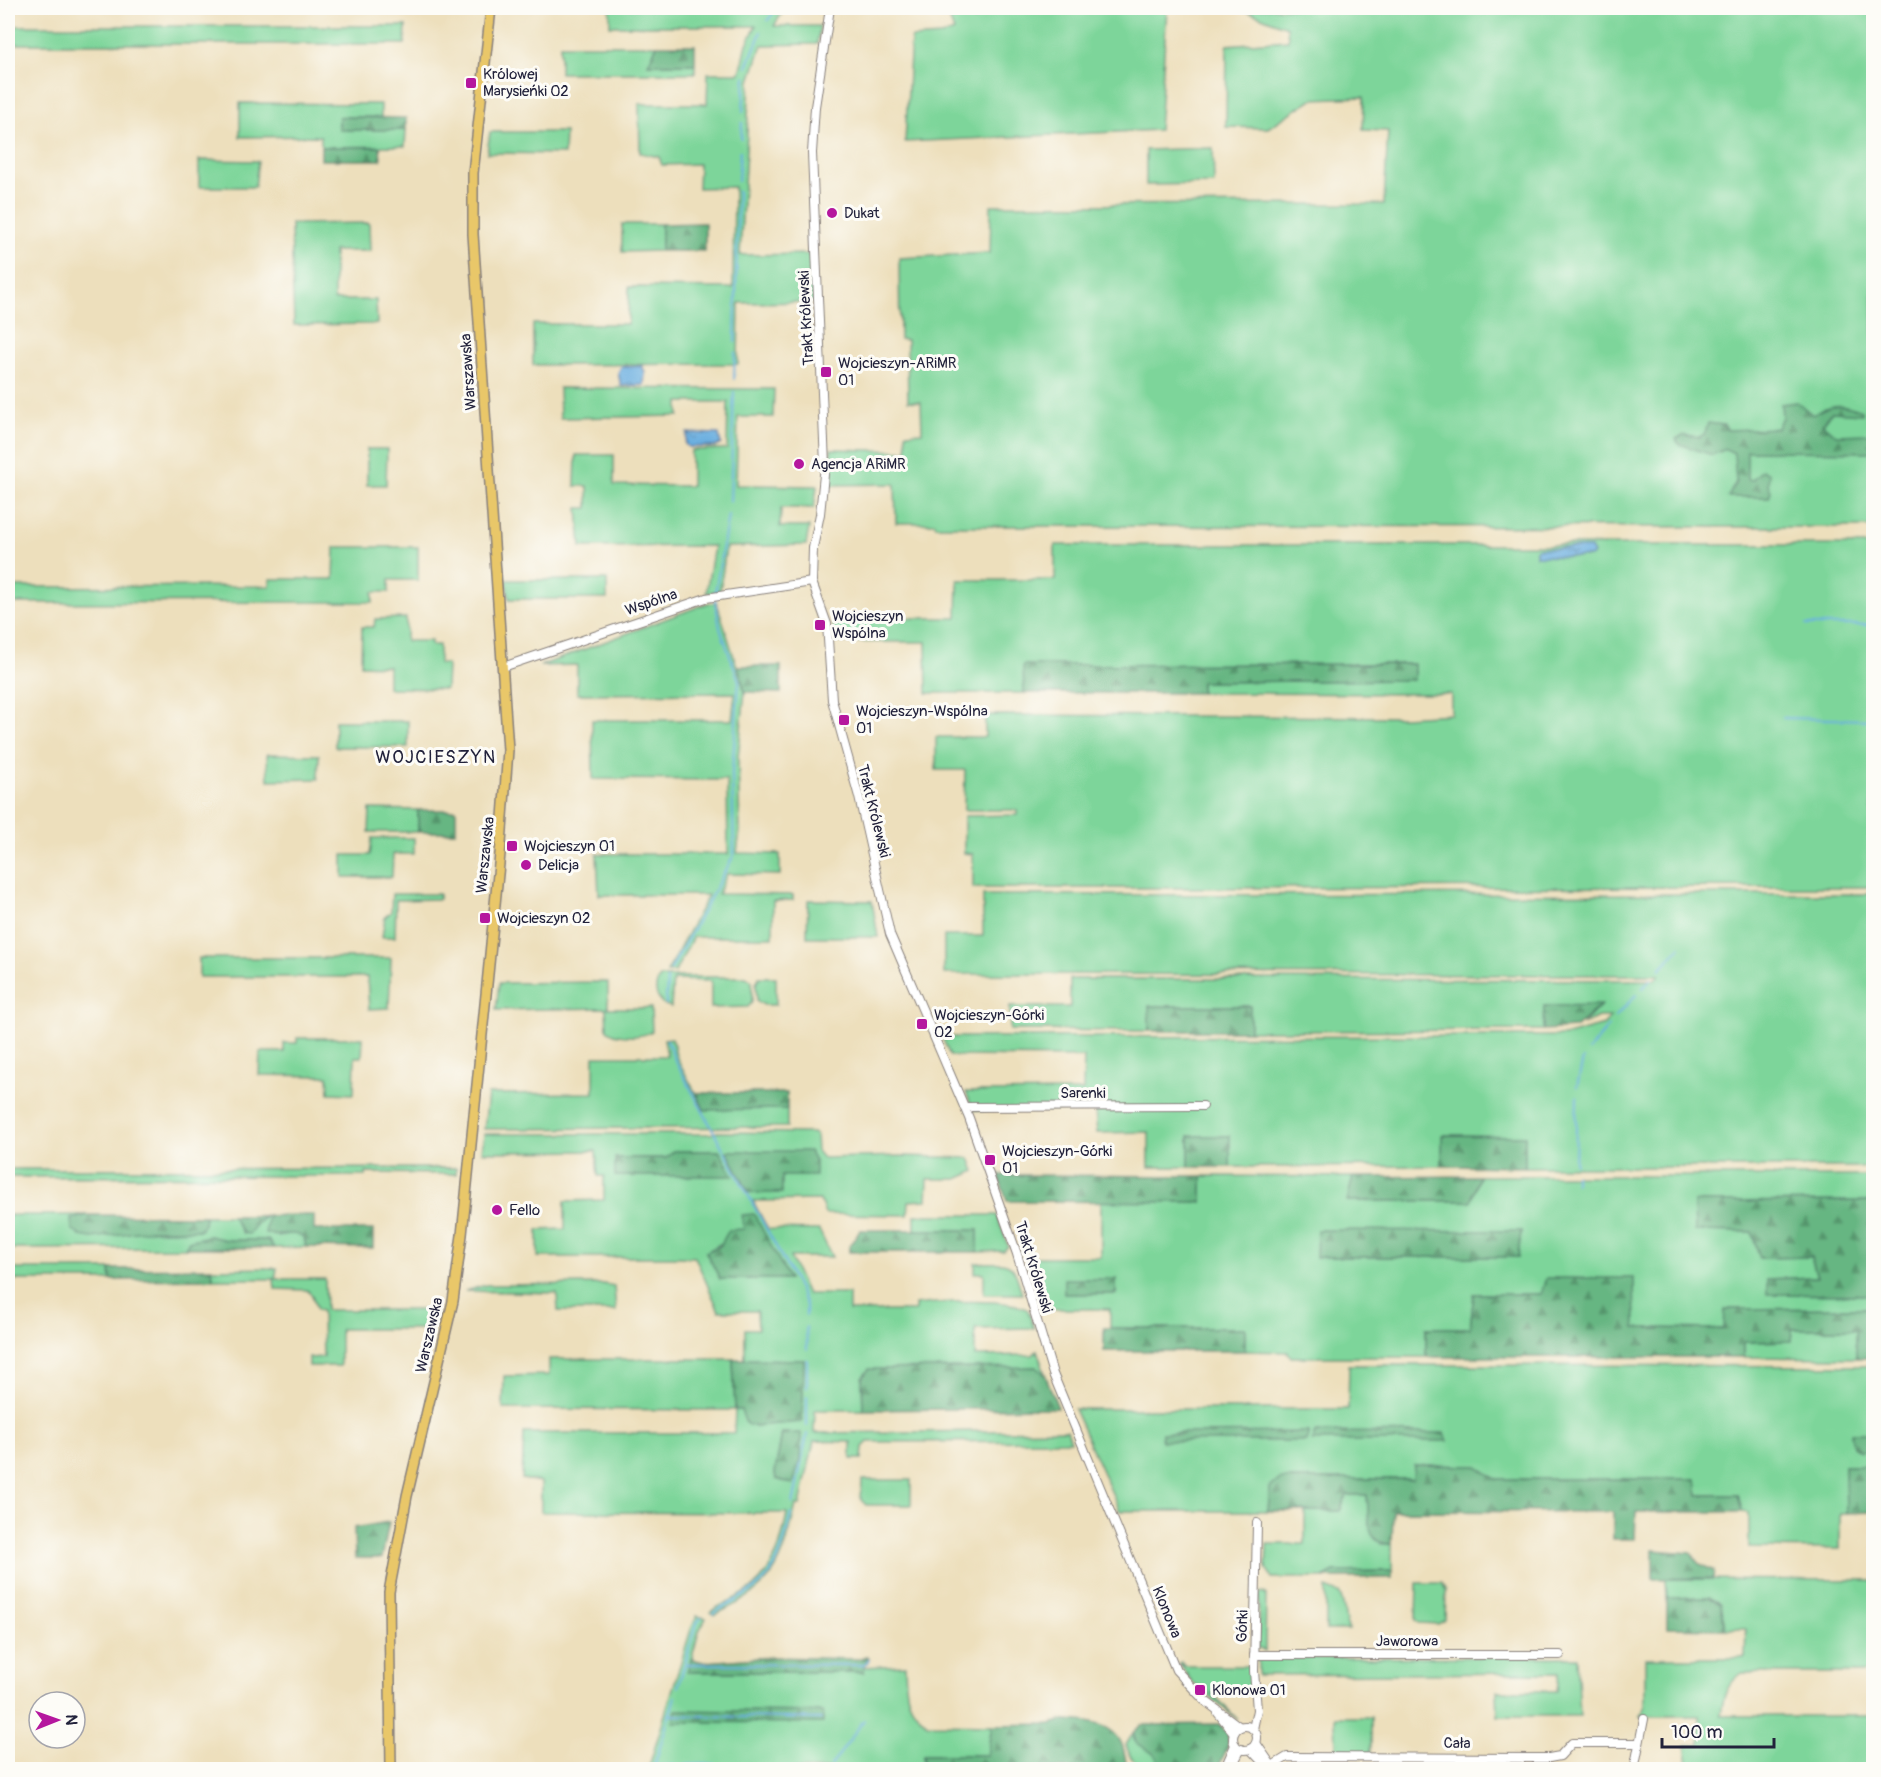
<svg xmlns="http://www.w3.org/2000/svg" width="1881" height="1777" viewBox="0 0 1881 1777" font-family="Pangolin,sans-serif">
  <style>
    .green { fill: #7dd59a; stroke: #507c6a; stroke-width: 1.5; fill-rule: evenodd }
    .forest { fill: url(#forest-firs); stroke: #446c5e; stroke-width: 1.5 }
    .water { fill: url(#water-ripples); stroke: #46688e; stroke-width: 1.5 }
    .lines { fill: none; stroke-linecap: round; stroke-linejoin: round }
    .stream { stroke: #6aafe0; stroke-width: 2 }
    .minor-casing { stroke: #88807c; stroke-width: 10 }
    .major-casing { stroke: #88807c; stroke-width: 12 }
    .minor { stroke: #fff; stroke-width: 8 }
    .major { stroke: #e9c769; stroke-width: 9 }
    .poi-dot { fill: #b5179e; stroke: #fdfcf7; stroke-width: 2 }
    .labels { text-anchor: middle; stroke-width: 6; stroke-linejoin: round; paint-order: stroke }
    .poi-label { font-size: 15px; fill: #22223b; stroke: #fdfcf7; text-anchor: start }
    .street-label { font-size: 15px; fill: #22223b; stroke: #fdfcf7 }
    .quarter-label { font-size: 18px; letter-spacing: 1.5px; fill: #22223b; stroke: #fdfcf7 }
  </style>
  <defs>
    <pattern id="forest-firs" width="22" height="20" patternUnits="userSpaceOnUse" patternTransform="scale(1.5)"><rect width="22" height="20" fill="#66b682"/><path d="M5 1l3.5 6h-7zM16 11l3.5 6h-7z" fill="#54946c"/></pattern>
    <pattern id="water-ripples" width="26" height="14" patternUnits="userSpaceOnUse" patternTransform="scale(1.5)"><rect width="26" height="14" fill="#6aafe0"/><path d="M2 4q2-2 4 0t4 0M15 11q2-2 4 0t4 0" fill="none" stroke="#578eb7"/></pattern>
  </defs>
  <rect width="100%" height="100%" fill="#fdfcf7"/>
  <filter id="ink" filterUnits="userSpaceOnUse"><feTurbulence type="fractalNoise" baseFrequency=".0167" numOctaves="2"/><feDisplacementMap in="SourceGraphic" scale="12" xChannelSelector="R" yChannelSelector="G"/><feConvolveMatrix kernelMatrix="1 2 1 2 8 2 1 2 1" color-interpolation-filters="sRGB"/></filter>
  <filter id="wash" filterUnits="userSpaceOnUse"><feTurbulence type="fractalNoise" baseFrequency=".008" numOctaves="4" result="noise"/><feDisplacementMap in="SourceGraphic" scale="24" xChannelSelector="R" yChannelSelector="G"/><feGaussianBlur stdDeviation="1.35" result="paint"/><feColorMatrix in="noise" values="0 0 0 0 0 0 0 0 0 0 0 0 0 0 0 0 0 1.4 0 .05"/><feComposite in="paint" operator="in"/></filter>
  <g filter="url(#wash)">
    <rect width="100%" height="100%" fill="#eddfbc"/>
    <!-- green -->
    <g class="green">
      <polygon points="610,8 785,8 774,26 820,26 817,44 762,45 750,81 740,255 811,254 814,302 739,303 738,364 533,365 533,324 628,324 629,287 733,288 734,187 698,188 699,164 662,165 659,157 640,153 639,104 707,104 708,73 740,73 747,44 756,26 610,26"/>
      <polygon points="990,8 1167,8 1159,130 905,142 911,38 941,36 954,31 949,18 953,9 975,20"/>
      <polygon points="1239,8 1873,8 1873,527 936,526 935,523 896,523 895,484 831,485 831,449 907,451 906,433 922,432 921,402 908,401 907,340 900,339 899,258 990,253 991,205 1384,204 1388,131 1363,130 1364,97 1312,99 1268,128 1226,127 1227,45 1288,40 1287,27"/>
      <polygon points="8,26 406,26 405,44 8,44"/>
      <polygon points="560,45 657,45 649,64 695,64 695,73 560,73"/>
      <polygon points="240,103 381,104 381,117 339,117 339,130 406,130 405,146 321,147 321,136 240,137"/>
      <polygon points="490,132 565,132 564,154 487,153"/>
      <polygon points="1213,148 1214,184 1146,185 1146,150"/>
      <polygon points="199,160 258,161 255,187 199,187"/>
      <polygon points="369,223 370,251 334,251 334,300 376,300 377,324 294,325 291,224"/>
      <polygon points="622,224 661,224 661,251 622,252"/>
      <polygon points="559,388 774,389 773,417 738,417 736,485 817,486 814,508 781,508 780,527 809,527 806,545 726,547 720,591 706,593 714,546 581,547 578,508 588,508 588,486 575,486 576,455 614,455 614,485 691,486 691,450 727,449 728,402 679,402 679,416 560,418"/>
      <polygon points="367,449 387,449 386,485 367,485"/>
      <polygon points="1055,545 1873,545 1872,884 1868,887 973,888 973,854 964,853 964,816 1017,815 1017,810 964,810 965,770 936,770 936,737 985,737 985,715 1404,717 1451,714 1451,694 1201,693 1201,682 1414,680 1413,664 1024,665 1024,693 927,693 926,642 833,642 833,618 957,618 958,580 1055,580"/>
      <polygon points="335,547 418,547 418,580 389,580 389,592 373,592 373,602 8,603 8,587 270,586 270,579 334,579"/>
      <polygon points="506,580 607,580 607,599 509,599"/>
      <polygon points="708,603 717,603 745,692 738,758 740,831 737,853 780,854 780,875 727,874 718,894 793,895 793,900 773,901 773,937 693,937 675,972 667,972 708,895 599,895 597,854 728,854 727,780 593,779 592,720 732,720 735,693 577,694 577,665 540,666"/>
      <polygon points="406,618 406,641 431,641 431,645 439,645 439,664 447,664 446,689 388,688 388,666 361,665 362,627 374,627 375,619"/>
      <rect x="335" y="721" width="73" height="26"/>
      <polygon points="267,754 319,755 318,779 268,780"/>
      <polygon points="370,809 418,810 418,832 369,832"/>
      <polygon points="372,838 414,838 414,854 393,854 392,877 343,877 343,855 370,855"/>
      <polygon points="392,894 439,894 439,899 396,900 395,937 382,937 385,917 391,912"/>
      <polygon points="1873,894 1873,1167 1525,1167 1525,1136 1443,1135 1442,1166 1230,1167 1229,1136 1189,1136 1189,1167 1149,1167 1149,1132 1097,1133 1095,1110 973,1110 966,1092 1083,1091 1084,1057 950,1056 942,1037 1564,1036 1604,1025 1610,1017 1598,1017 1582,1025 1600,1006 1544,1006 1543,1030 1250,1031 1250,1006 1150,1006 1149,1031 1010,1030 1010,1007 1070,1007 1070,979 1655,980 1659,975 944,974 944,936 983,936 983,895"/>
      <polygon points="808,900 872,901 878,937 807,937"/>
      <polygon points="199,958 391,958 389,1008 369,1009 367,977 199,977"/>
      <path d="M660 977H746L752 981V1002L748 1007 711 1008V981L673 980 671 1007C656 1004 652 989 660 977Z"/>
      <polygon points="759,977 776,977 776,1005 764,1005 757,1001 756,984"/>
      <path d="M608 982V1008H651L652 1031C642 1038 616 1038 607 1030L606 1008 496 1010 499 983Z"/>
      <polygon points="297,1038 363,1038 362,1057 355,1057 354,1094 329,1093 328,1076 259,1075 260,1052 284,1052 284,1043 297,1043"/>
      <polygon points="672,1038 676,1056 704,1109 787,1109 787,1127 484,1129 488,1094 594,1093 594,1056 667,1056 664,1039"/>
      <path d="M717 1132 813 1133 816 1135 817 1151 823 1158 903 1156 970 1158 975 1171 957 1179H928L927 1200 909 1201 908 1215 825 1214 820 1200 753 1201 768 1229 819 1230 832 1257H790L807 1294H849V1311H915V1305C939 1302 1009 1297 1028 1310L1034 1328 975 1329V1356L1033 1355 1037 1350 1045 1374 1036 1367 862 1378 863 1410H815L814 1433 1067 1430 1071 1441 868 1442 863 1447 862 1459H851V1442L814 1441 800 1505H796C781 1569 776 1586 714 1615L710 1612C723 1603 739 1598 752 1588 776 1569 782 1541 787 1513L541 1512V1482L522 1479 524 1433H734L735 1410 503 1409 504 1376 549 1375V1359H733L735 1410H741L753 1426 802 1421 804 1360 745 1359V1329H758L757 1311H719L695 1257H538V1230L565 1229V1201L604 1200V1176H598L596 1151 482 1152 484 1134H710ZM675 1151H719L733 1175 616 1176V1158H667ZM744 1230 789 1279H720L706 1252ZM782 1433 793 1484 776 1479 775 1473Z"/>
      <polygon points="456,1168 456,1174 366,1173 366,1176 8,1177 8,1169"/>
      <path d="M1202 1176 1353 1177 1348 1201H1471L1479 1176H1873V1201L1694 1202 1696 1231 1752 1232 1760 1258 1811 1257 1817 1277 1767 1279 1768 1294 1873 1295V1308L1725 1309V1329L1635 1328 1541 1294H1474L1470 1328H1426V1357H1291L1288 1352 1245 1351V1328H1110V1309H1041L1026 1257H1101V1201L1202 1202ZM1521 1231 1518 1257H1316ZM1116 1279V1294H1064Z"/>
      <path d="M8 1215H87L71 1219 161 1231 199 1230 204 1224 205 1216H232L243 1233C258 1227 257 1220 269 1215L278 1236 295 1233 304 1237 306 1247 274 1248 268 1240H226L209 1236 189 1241 185 1248 8 1249Z"/>
      <polygon points="915,1215 997,1215 1008,1246 1004,1251 978,1252 978,1230 915,1230"/>
      <path d="M975 1263C1012 1263 1012 1258 1022 1294H984V1273H975Z"/>
      <polygon points="277,1268 275,1279 325,1279 326,1310 437,1310 432,1329 340,1329 340,1366 309,1366 309,1358 323,1357 322,1311 317,1310 312,1295 307,1290 275,1289 274,1279 213,1279 212,1269"/>
      <polygon points="8,1269 110,1269 111,1280 8,1280"/>
      <polygon points="603,1284 614,1286 616,1311 558,1311 557,1293 465,1291 486,1285"/>
      <polygon points="1792,1329 1857,1329 1856,1358 1744,1357 1744,1342 1791,1341"/>
      <polygon points="1349,1365 1873,1366 1873,1466 1845,1466 1846,1513 1840,1513 1840,1549 1749,1548 1749,1513 1742,1512 1738,1495 1698,1495 1695,1479 1496,1479 1477,1466 1415,1465 1414,1479 1281,1479 1270,1488 1268,1511 1120,1511 1074,1409 1348,1409"/>
      <polygon points="862,1480 911,1480 911,1505 866,1505 861,1500"/>
      <polygon points="1347,1495 1367,1495 1369,1523 1381,1544 1392,1544 1392,1571 1334,1572 1323,1578 1272,1578 1266,1569 1267,1544 1305,1544 1305,1511 1340,1511"/>
      <path d="M1666 1579 1873 1580V1673H1742C1726 1685 1723 1696 1721 1716H1873V1769H1689L1685 1745H1700V1716H1640L1645 1708V1658H1745L1746 1629H1725L1721 1604 1709 1597 1667 1598Z"/>
      <polygon points="1417,1583 1441,1583 1446,1590 1445,1620 1438,1624 1419,1623 1416,1620"/>
      <path d="M1326 1588 1339 1593C1346 1605 1343 1619 1349 1630H1326Z"/>
      <polygon points="1262,1592 1266,1594 1265,1652 1258,1648 1259,1595"/>
      <path d="M697 1616 706 1618 699 1631 688 1672H863L864 1667 905 1665C906 1692 905 1706 928 1724L992 1725 987 1755H923V1769L648 1770 691 1629Z"/>
      <polygon points="1577,1657 1580,1716 1498,1716 1497,1691 1557,1691 1559,1673 1258,1675 1258,1660 1264,1658"/>
      <polygon points="1181,1662 1184,1666 1251,1666 1250,1693 1212,1693 1238,1720 1192,1682 1179,1663"/>
      <polygon points="1335,1717 1371,1717 1371,1753 1336,1753"/>
      <path d="M1133 1733 1134 1740C1147 1751 1158 1751 1160 1769H1141L1130 1756 1126 1745Z"/>
    </g>
    <!-- forest -->
    <g class="forest">
      <polygon points="657,45 695,45 695,64 648,64"/>
      <polygon points="339,117 406,118 406,130 339,130"/>
      <polygon points="321,147 380,147 381,160 321,160"/>
      <polygon points="705,223 705,251 661,251 661,224"/>
      <path d="M1797 402 1813 415C1829 403 1844 403 1862 411V414L1832 412 1823 424 1836 435 1873 434V452L1747 451V479L1752 480 1762 470 1769 474 1768 484 1771 491 1769 497H1728L1736 482 1734 453 1726 449 1712 455 1679 444 1676 439 1683 435 1700 437 1705 433 1708 423 1724 425 1728 430 1777 428 1782 417 1781 404Z"/>
      <polygon points="1414,664 1414,680 1201,682 1201,693 1024,693 1023,665"/>
      <polygon points="738,666 781,666 781,693 745,692"/>
      <rect x="418" y="810" width="38" height="22"/>
      <polygon points="1601,1005 1575,1028 1543,1030 1544,1006"/>
      <rect x="1149" y="1006" width="101" height="25"/>
      <polygon points="697,1093 787,1093 787,1109 704,1110"/>
      <polygon points="1442,1135 1525,1136 1525,1167 1442,1166"/>
      <rect x="1189" y="1136" width="41" height="31"/>
      <polygon points="674,1151 719,1151 733,1176 615,1176 615,1158 666,1158"/>
      <polygon points="727,1151 809,1151 815,1161 815,1176 782,1176 782,1193 749,1193"/>
      <polygon points="998,1175 1202,1176 1202,1202 1007,1201"/>
      <polygon points="1479,1176 1471,1201 1347,1201 1353,1177"/>
      <polygon points="1873,1201 1873,1295 1767,1294 1767,1279 1817,1277 1811,1257 1760,1258 1752,1232 1695,1231 1694,1202"/>
      <polygon points="754,1214 789,1279 790,1279 720,1279 706,1252 720,1246 729,1230 744,1229 742,1215"/>
      <polygon points="87,1215 205,1216 204,1224 199,1230 152,1230 92,1238 80,1236 72,1229 71,1219"/>
      <path d="M268 1215 262 1217 249 1234 243 1233 232 1216 314 1215V1230H373V1248L306 1247 304 1237C292 1231 279 1236 265 1234Z"/>
      <polygon points="860,1230 978,1230 978,1252 849,1252 849,1247"/>
      <polygon points="1317,1230 1521,1231 1518,1257 1316,1257"/>
      <polygon points="209,1236 226,1240 268,1240 274,1248 185,1248 189,1241"/>
      <polygon points="212,1268 213,1279 111,1280 110,1269"/>
      <polygon points="1546,1278 1634,1278 1635,1328 1724,1329 1725,1309 1873,1308 1873,1358 1856,1358 1856,1329 1792,1329 1791,1341 1744,1342 1744,1357 1426,1357 1426,1328 1470,1328 1474,1294 1541,1294"/>
      <rect x="1064" y="1279" width="52" height="15"/>
      <rect x="1104" y="1328" width="141" height="23"/>
      <polygon points="733,1359 804,1360 802,1422 753,1426 746,1424 741,1410 735,1410"/>
      <polygon points="1036,1367 1045,1374 1058,1408 863,1410 862,1378 869,1369"/>
      <polygon points="1309,1432 1306,1441 1161,1441 1162,1433"/>
      <polygon points="1315,1432 1445,1433 1448,1441 1312,1441"/>
      <polygon points="782,1433 801,1433 800,1460 793,1484 776,1479 775,1473"/>
      <polygon points="1851,1433 1873,1433 1873,1449 1860,1452 1853,1447"/>
      <path d="M1414 1465 1477 1466 1496 1479H1696L1698 1495H1738L1742 1512H1636L1635 1539H1613V1512L1393 1511 1392 1544C1363 1545 1370 1517 1367 1495H1347L1340 1511H1268L1270 1488 1280 1479H1413Z"/>
      <polygon points="1845,1466 1873,1466 1873,1512 1846,1513"/>
      <polygon points="389,1522 382,1558 355,1558 354,1528"/>
      <polygon points="1653,1550 1691,1553 1700,1564 1714,1571 1713,1578 1653,1579"/>
      <polygon points="1392,1571 1392,1578 1323,1578 1334,1572"/>
      <polygon points="1709,1597 1721,1604 1725,1629 1667,1628 1667,1598"/>
      <polygon points="866,1656 869,1660 864,1667 864,1672 687,1672 691,1659 704,1662 771,1657 858,1659"/>
      <polygon points="676,1710 823,1712 823,1723 673,1722"/>
      <path d="M1065 1720C1089 1721 1118 1723 1124 1751 1125 1757 1127 1763 1126 1769H923V1755H987L992 1725 1051 1724Z"/>
      <path d="M1220 1724 1228 1735V1747L1217 1769H1160C1158 1752 1150 1752 1136 1743L1133 1733 1141 1725Z"/>
    </g>
    <!-- water -->
    <g class="water">
      <polygon points="642,366 645,372 644,385 621,386 618,373 621,367"/>
      <polygon points="687,433 719,434 721,444 715,447 688,447 685,444"/>
      <polygon points="1541,548 1591,548 1594,554 1590,557 1536,556 1536,549"/>
    </g>
    <g class="lines">
      <!-- stream -->
      <g class="stream">
        <polyline points="768,20 777,8"/>
        <polyline points="747,67 761,32"/>
        <polyline points="743,112 745,77"/>
        <polyline points="741,139 742,123"/>
        <polyline points="738,181 740,151"/>
        <polyline points="735,342 738,191"/>
        <polyline points="734,379 735,352"/>
        <polyline points="730,502 734,392"/>
        <polyline points="715,594 728,515"/>
        <polyline points="1806,625 1874,625"/>
        <polyline points="1783,718 1874,720"/>
        <polyline points="671,969 734,855 732,772 739,681 720,628 715,599"/>
        <polyline points="1660,969 1680,947"/>
        <polyline points="1643,988 1651,979"/>
        <polyline points="666,1004 667,979"/>
        <polyline points="1615,1017 1636,995"/>
        <polyline points="667,1040 674,1058 799,1289 806,1305 806,1316"/>
        <polyline points="1589,1050 1609,1026"/>
        <polyline points="1577,1087 1583,1059"/>
        <polyline points="1575,1164 1577,1097"/>
        <polyline points="1575,1183 1575,1175"/>
        <polyline points="806,1327 807,1349"/>
        <polyline points="807,1359 807,1387"/>
        <polyline points="807,1426 807,1396"/>
        <polyline points="793,1504 807,1434"/>
        <path d="M713 1613C770 1582 776 1579 791 1514"/>
        <polyline points="685,1664 863,1665 869,1660"/>
        <polyline points="678,1687 697,1623 701,1618"/>
        <polyline points="669,1715 821,1719"/>
        <polyline points="654,1766 714,1764"/>
        <polyline points="831,1766 864,1720"/>
        <polyline points="653,1770 675,1697"/>
      </g>
    </g>
  </g>
  <g filter="url(#ink)">
    <g class="lines">
      <defs>
        <g id="minor">
          <polyline points="830,8 815,107 812,153 825,465 820,514 813,548 812,582 827,624 832,700 859,797 890,934 969,1118 1017,1254 1053,1374 1176,1670 1204,1700 1240,1727"/>
          <polyline points="503,667 706,598 812,582"/>
          <polyline points="964,1107 1203,1106"/>
          <polyline points="1254,1655 1560,1655"/>
          <polyline points="1218,1713 1234,1733"/>
          <circle cx="1245" cy="1738" r="12"/>
          <polyline points="1253,1729 1257,1710 1254,1671 1257,1523"/>
          <polyline points="1256,1743 1274,1769"/>
          <polyline points="1250,1749 1270,1770"/>
          <polyline points="1272,1766 1287,1757 1549,1758 1560,1756 1572,1743 1638,1743"/>
          <polyline points="1224,1770 1235,1745"/>
          <polyline points="1230,1770 1241,1749"/>
          <polyline points="1634,1770 1644,1719"/>
        </g>
        <polyline id="major" points="391,1770 389,1592 407,1496 453,1301 462,1235 501,844 508,750 473,234 473,173 491,8"/>
      </defs>
      <!-- minor casing -->
      <use href="#minor" class="minor-casing"/>
      <!-- major casing -->
      <use href="#major" class="major-casing"/>
      <!-- minor -->
      <use href="#minor" class="minor"/>
      <!-- major -->
      <use href="#major" class="major"/>
    </g>
  </g>
  <!-- markers -->
  <g class="poi-dot">
    <rect x="465" y="77" width="12" height="12" rx="3"/>
    <circle cx="832" cy="213" r="6"/>
    <rect x="820" y="366" width="12" height="12" rx="3"/>
    <circle cx="799" cy="464" r="6"/>
    <rect x="814" y="619" width="12" height="12" rx="3"/>
    <rect x="838" y="714" width="12" height="12" rx="3"/>
    <rect x="506" y="840" width="12" height="12" rx="3"/>
    <circle cx="526" cy="865" r="6"/>
    <rect x="479" y="912" width="12" height="12" rx="3"/>
    <rect x="916" y="1018" width="12" height="12" rx="3"/>
    <rect x="984" y="1154" width="12" height="12" rx="3"/>
    <circle cx="497" cy="1210" r="6"/>
    <rect x="1194" y="1684" width="12" height="12" rx="3"/>
  </g>
  <g class="labels">
    <!-- poi labels -->
    <g class="poi-label">
      <text x="483" y="79">Królowej<tspan x="483" dy="17">Marysieńki 02</tspan></text>
      <text x="844" y="218">Dukat</text>
      <text x="838" y="368">Wojcieszyn-ARiMR<tspan x="838" dy="17">01</tspan></text>
      <text x="811" y="469">Agencja ARiMR</text>
      <text x="832" y="621">Wojcieszyn<tspan x="832" dy="17">Wspólna</tspan></text>
      <text x="856" y="716">Wojcieszyn-Wspólna<tspan x="856" dy="17">01</tspan></text>
      <text x="524" y="851">Wojcieszyn 01</text>
      <text x="538" y="870">Delicja</text>
      <text x="497" y="923">Wojcieszyn 02</text>
      <text x="934" y="1020">Wojcieszyn-Górki<tspan x="934" dy="17">02</tspan></text>
      <text x="1002" y="1156">Wojcieszyn-Górki<tspan x="1002" dy="17">01</tspan></text>
      <text x="509" y="1215">Fello</text>
      <text x="1212" y="1695">Klonowa 01</text>
    </g>
    <!-- street labels -->
    <g class="street-label">
      <text transform="translate(806 318) rotate(-93)" y="5">Trakt Królewski</text>
      <text transform="translate(468 372) rotate(-94)" y="5">Warszawska</text>
      <text transform="translate(651 602) rotate(-19)" y="5">Wspólna</text>
      <text transform="translate(874 811) rotate(76)" y="5">Trakt Królewski</text>
      <text transform="translate(485 855) rotate(-84)" y="5">Warszawska</text>
      <text x="1083" y="1098">Sarenki</text>
      <text transform="translate(1034 1267) rotate(73)" y="5">Trakt Królewski</text>
      <text transform="translate(429 1335) rotate(-77)" y="5">Warszawska</text>
      <text transform="translate(1167 1612) rotate(68)" y="5">Klonowa</text>
      <text transform="translate(1242 1626) rotate(-88)" y="5">Górki</text>
      <text x="1407" y="1646">Jaworowa</text>
      <text transform="translate(1457 1743) rotate(1)" y="5">Cała</text>
    </g>
    <!-- quarter labels -->
    <g class="quarter-label">
      <text x="436" y="763">WOJCIESZYN</text>
    </g>
  </g>
  <!-- margin -->
  <rect width="1881" height="1777" fill="none" stroke="#fdfcf7" stroke-width="30"/>
  <!-- north arrow -->
  <g transform="translate(57 1720) rotate(89)"><circle r="28" fill="#fdfcf7" stroke="#a5a5ac" stroke-width="1.5"/>
  <path d="M0-4.5L10 22L0 15L-10 22Z" fill="#b5179e"/>
  <text y="-9" font-size="16" font-weight="bold" text-anchor="middle" fill="#22223b">N</text>
  </g>
  <!-- scale -->
  <path d="M1662 1738v9h112v-9" fill="none" stroke="#22223b" stroke-width="3"/>
  <text x="1671" y="1738" font-size="18" fill="#22223b" stroke="#fdfcf7" stroke-width="4.5" paint-order="stroke">100 m</text>
</svg>
